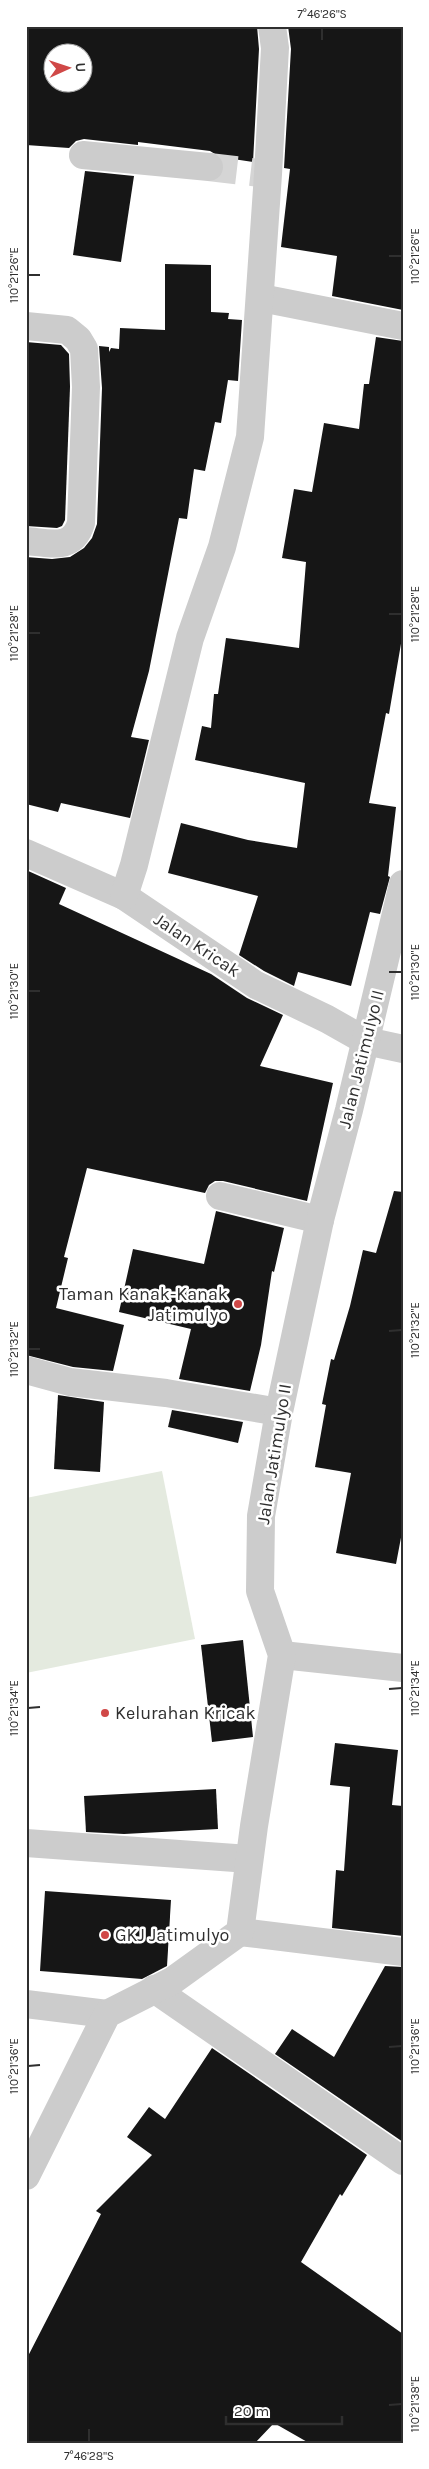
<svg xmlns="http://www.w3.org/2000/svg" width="429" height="2469" viewBox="0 0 429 2469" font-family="Karla,sans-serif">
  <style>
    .green { fill: #e4eadf }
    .building { fill: #161616; fill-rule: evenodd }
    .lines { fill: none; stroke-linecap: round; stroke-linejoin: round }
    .minor-tunnel { stroke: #d5d5d5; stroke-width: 28; stroke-dasharray: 28 14; stroke-linecap: butt }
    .minor { stroke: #ccc; stroke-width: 28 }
    .ticks { fill: none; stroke: #2f2f2f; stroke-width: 2 }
    .poi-dot { fill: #d04847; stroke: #fff; stroke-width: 2 }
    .labels { text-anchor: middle; stroke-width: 5; stroke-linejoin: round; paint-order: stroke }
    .street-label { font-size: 18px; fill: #2f2f2f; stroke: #fff }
    .poi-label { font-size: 18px; fill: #2f2f2f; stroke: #fff; text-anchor: start }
    .neatline { fill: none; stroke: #2f2f2f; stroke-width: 2 }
    .ticks-label { font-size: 12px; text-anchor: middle; fill: #2f2f2f }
  </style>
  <rect width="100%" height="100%" fill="#fff"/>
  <!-- green -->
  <polygon class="green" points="162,1471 195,1639 26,1673 26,1498"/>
  <!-- building -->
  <g class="building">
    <path d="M26 26H257L259 49 253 162 220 157 210 151 138 142V145L84 139 76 141 69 148 26 145ZM52 52H82V82H52Z"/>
    <polygon points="288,26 403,26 403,310 332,296 337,256 281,247 290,169 284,168 291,49"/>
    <polygon points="85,171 134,176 121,262 73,255"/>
    <polygon points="165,264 211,265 211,312 229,313 228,319 242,320 238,381 228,380 221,423 215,422 205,471 194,469 187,519 179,518 149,671 131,737 149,740 130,818 61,803 58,812 26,804 26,557 52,559 70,557 84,548 92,538 97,524 102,388 99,346 109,347 109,352 111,348 119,349 120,328 165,330"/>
    <polygon points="376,337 403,341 403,632 389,714 386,713 369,803 396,807 388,876 390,877 380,914 370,912 351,986 298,972 294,986 264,971 239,955 258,896 168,873 181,823 248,840 297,848 305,783 195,760 202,726 211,728 214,694 218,694 226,638 299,648 306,562 282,558 294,489 312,492 324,423 359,429 364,384 369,384"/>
    <polygon points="26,342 61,345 69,354 70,387 65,520 62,526 57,528 26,526"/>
    <polygon points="26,870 66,888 59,904 211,974 247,998 283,1015 260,1066 333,1083 307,1201 223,1181 215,1181 209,1185 205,1193 87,1168 64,1257 68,1258 56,1308 124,1325 113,1371 73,1367 26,1355"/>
    <polygon points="394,1191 403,1192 403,1527 396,1564 336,1553 351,1473 315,1467 326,1405 322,1404 331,1359 334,1360 350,1306 363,1250 376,1253"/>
    <polygon points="216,1211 284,1228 274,1272 272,1271 261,1345 250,1391 179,1379 191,1329 119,1312 133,1249 204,1264"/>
    <polygon points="58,1395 104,1402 100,1472 54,1469"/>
    <polygon points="172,1410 243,1422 238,1443 168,1427"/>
    <polygon points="243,1640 253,1737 212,1742 201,1645"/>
    <polygon points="335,1743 398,1750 392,1805 403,1806 403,1936 332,1928 336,1870 344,1871 350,1787 330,1785"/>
    <polygon points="216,1789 218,1829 124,1834 86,1832 84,1796"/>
    <polygon points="45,1891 171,1900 167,1966 142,1979 40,1971"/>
    <polygon points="385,1966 403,1967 403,2142 275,2054 292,2029 334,2057"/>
    <polygon points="212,2048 367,2155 342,2196 340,2194 301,2262 403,2334 403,2443 309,2443 274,2423 255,2443 26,2443 26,2360 101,2214 96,2211 152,2155 127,2137 149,2107 165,2119"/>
  </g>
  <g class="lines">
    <!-- minor-tunnel -->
    <polyline class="minor-tunnel" points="209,167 260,173"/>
    <!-- minor -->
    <g class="minor">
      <polyline points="83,155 209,167"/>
      <polyline points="261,298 403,326"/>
      <path d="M26 326 67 330 78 339 84 349 86 387 81 523C73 551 50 543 26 541"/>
      <polyline points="26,853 124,896 256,985 327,1019 366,1041 403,1049"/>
      <polyline points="124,896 134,865 190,638 222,547 250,437 268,174 275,48 272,26"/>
      <polyline points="220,1196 320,1220"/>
      <polyline points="26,1370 70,1382 166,1393 279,1412"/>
      <polyline points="282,1655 403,1668"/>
      <polyline points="26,1843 249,1859"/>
      <polyline points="240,1932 403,1952"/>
      <polyline points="154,1989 403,2161"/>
      <polyline points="26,2004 107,2014"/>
      <polyline points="26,2176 107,2014 172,1981 240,1932 254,1826 282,1655 260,1591 261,1516 279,1412 320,1220 349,1110 403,884"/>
    </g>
  </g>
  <!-- ticks -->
  <path class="ticks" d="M322 28V40M389 256H402M28 275H40M389 614H402M28 633H40M389 972H402M28 991H40M389 1331 402 1330M28 1349H40M389 1689 402 1688M28 1708 40 1707M389 2047 402 2046M28 2066 40 2065M389 2405 402 2404M89 2429V2442"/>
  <!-- markers -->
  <g class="poi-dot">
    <circle cx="238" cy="1304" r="5"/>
    <circle cx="105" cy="1713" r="5"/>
    <circle cx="105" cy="1935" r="5"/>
  </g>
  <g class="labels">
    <!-- street labels -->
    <g class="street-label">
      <text transform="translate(197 945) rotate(34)" y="6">Jalan Kricak</text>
      <text transform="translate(361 1059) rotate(-76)" y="6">Jalan Jatimulyo II</text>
      <text transform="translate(274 1454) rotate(-81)" y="6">Jalan Jatimulyo II</text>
    </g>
    <!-- poi labels -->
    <g class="poi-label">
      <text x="228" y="1300" text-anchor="end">Taman Kanak-Kanak<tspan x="228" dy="21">Jatimulyo</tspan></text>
      <text x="115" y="1719">Kelurahan Kricak</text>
      <text x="115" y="1941">GKJ Jatimulyo</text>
    </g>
  </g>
  <!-- border -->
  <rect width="429" height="2469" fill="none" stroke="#ffffff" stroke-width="55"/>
  <!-- north arrow -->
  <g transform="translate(68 68) rotate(87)"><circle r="24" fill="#ffffff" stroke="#acacac"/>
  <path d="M0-4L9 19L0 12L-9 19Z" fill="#d04847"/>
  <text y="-8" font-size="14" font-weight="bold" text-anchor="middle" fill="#2f2f2f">U</text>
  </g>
  <!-- scale -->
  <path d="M226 2416v8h116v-8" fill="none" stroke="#2f2f2f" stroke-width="2.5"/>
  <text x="234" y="2416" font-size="15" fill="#2f2f2f" stroke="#ffffff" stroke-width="4" paint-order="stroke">20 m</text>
  <rect x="28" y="28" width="374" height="2414" class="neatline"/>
  <g class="ticks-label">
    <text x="322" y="18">7°46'26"S</text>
    <text transform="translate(415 256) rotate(-90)" y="4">110°21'26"E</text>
    <text transform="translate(14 275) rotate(-90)" y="4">110°21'26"E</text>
    <text transform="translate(415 614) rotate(-90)" y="4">110°21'28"E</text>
    <text transform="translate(14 633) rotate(-90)" y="4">110°21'28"E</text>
    <text transform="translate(415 972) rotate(-90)" y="4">110°21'30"E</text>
    <text transform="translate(14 991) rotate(-90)" y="4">110°21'30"E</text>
    <text transform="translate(415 1330) rotate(-90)" y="4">110°21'32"E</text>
    <text transform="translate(14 1349) rotate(-90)" y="4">110°21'32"E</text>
    <text transform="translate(415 1688) rotate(-90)" y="4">110°21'34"E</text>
    <text transform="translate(14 1708) rotate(-90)" y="4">110°21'34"E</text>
    <text transform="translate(415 2046) rotate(-90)" y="4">110°21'36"E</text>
    <text transform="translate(14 2066) rotate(-90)" y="4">110°21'36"E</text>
    <text transform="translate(415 2404) rotate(-90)" y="4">110°21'38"E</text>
    <text x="89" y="2460">7°46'28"S</text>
  </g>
</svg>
